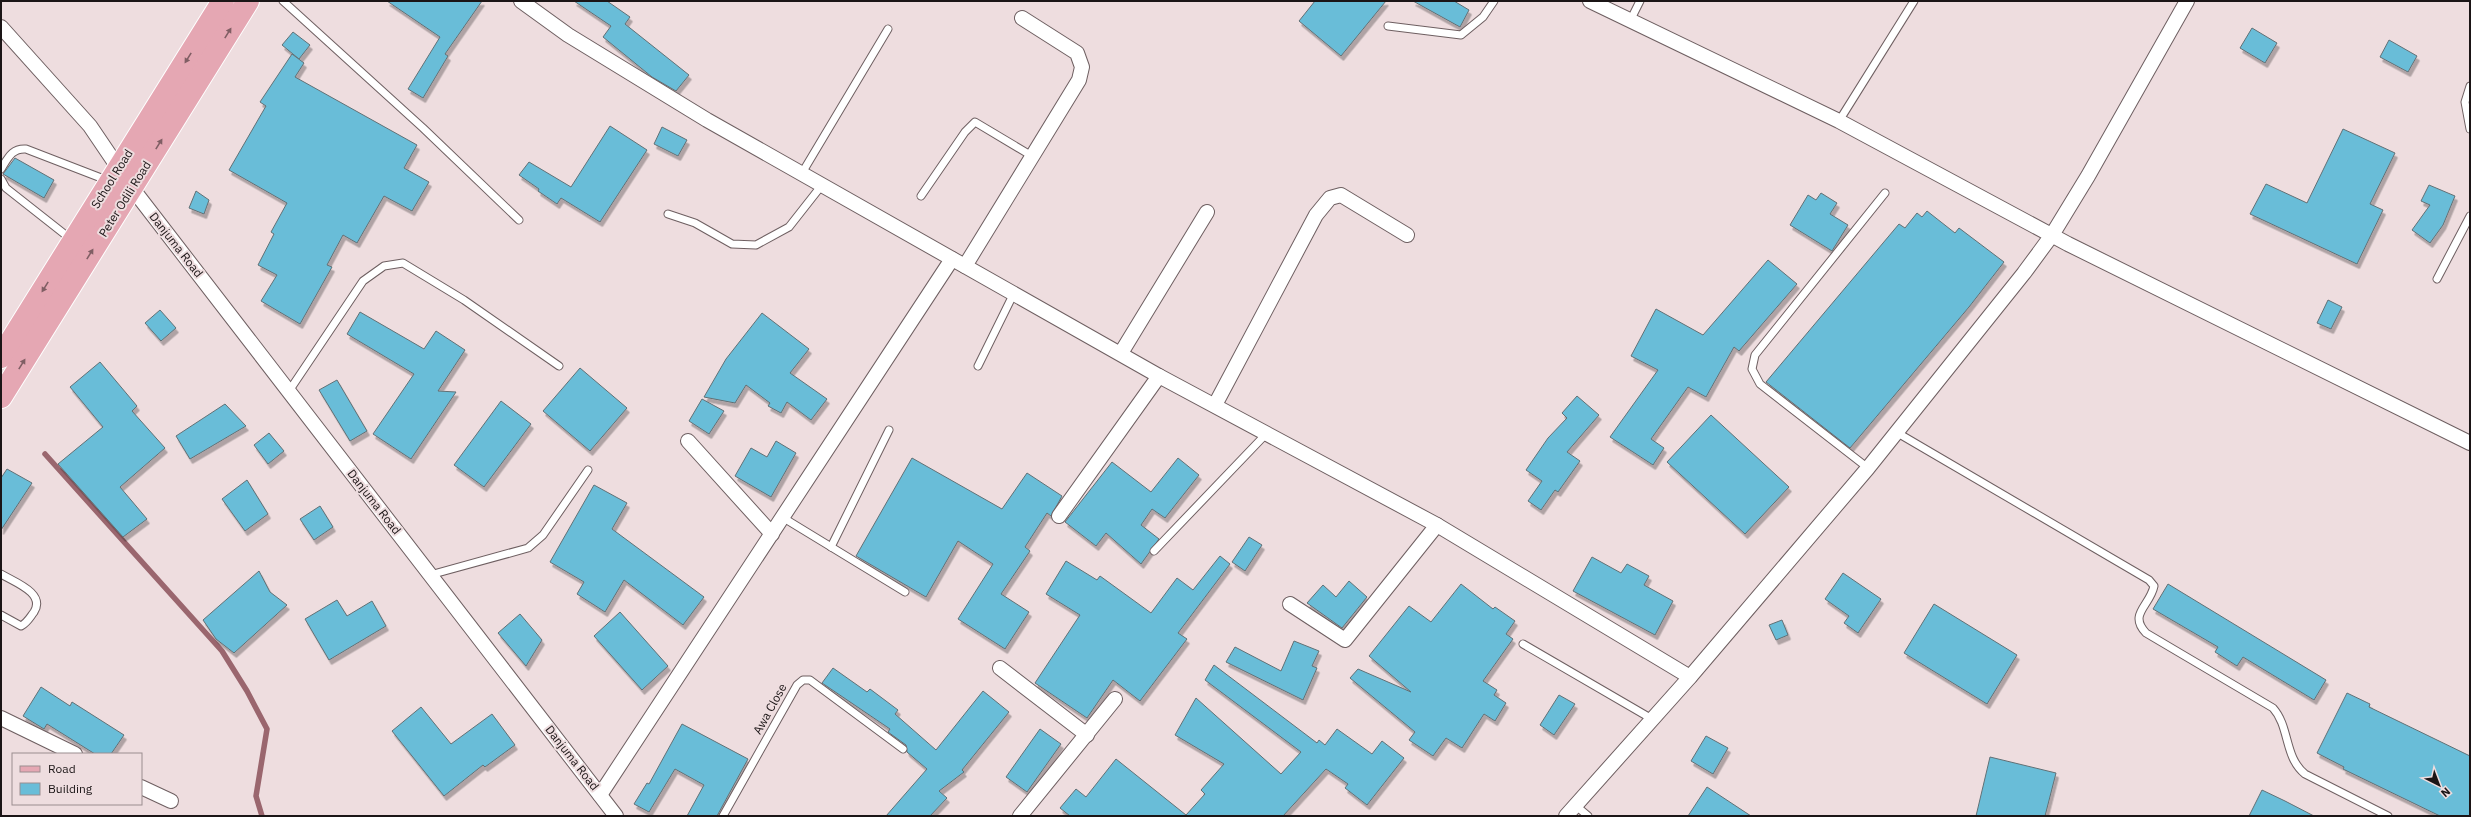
<svg xmlns="http://www.w3.org/2000/svg" width="2471" height="817" viewBox="0 0 2471 817" font-family="'IBM Plex Sans',sans-serif">
  <style>
    .lines { fill: none; stroke-linecap: round; stroke-linejoin: round }
    .stream { stroke: #9a666e; stroke-width: 5.5 }
    .building { fill: #69bdd8; stroke: #617075; filter: url(#shadow) }
    .service-casing { stroke: #6e5f61; stroke-width: 9 }
    .minor-casing { stroke: #6e5f61; stroke-width: 16 }
    .primary-casing { stroke: #fff; stroke-width: 24 }
    .service { stroke: #fff; stroke-width: 7 }
    .minor { stroke: #fff; stroke-width: 14 }
    .primary { stroke: #e5a7b3; stroke-width: 22 }
    .oneway { fill: #805e64 }
    .labels { text-anchor: middle; stroke-width: 4; stroke-linejoin: round; paint-order: stroke }
    .street-label { font-size: 12px; fill: #1b1516; stroke: #eedddf }
  </style>
  <defs>
    <filter id="shadow"><feDropShadow dx="2.5" dy="4.5" stdDeviation="0" flood-color="#0004"/></filter>
  </defs>
  <rect width="100%" height="100%" fill="#eedddf"/>
  <g class="lines">
    <!-- stream -->
    <polyline class="stream" points="45,454 222,651 247,691 267,729 256,796 262,816"/>
  </g>
  <!-- building -->
  <g class="building">
    <polygon points="387,1 482,1 445,54 448,56 423,98 408,89 440,37"/>
    <polygon points="574,1 607,1 630,17 625,24 689,75 676,91 652,77 603,37 611,26"/>
    <polygon points="1315,1 1386,1 1341,56 1299,21"/>
    <polygon points="1413,1 1454,1 1469,10 1460,27"/>
    <polygon points="2252,28 2277,43 2265,63 2240,48"/>
    <polygon points="293,32 310,45 299,59 282,45"/>
    <polygon points="2389,40 2417,56 2408,72 2380,57"/>
    <polygon points="292,54 304,63 295,77 417,145 404,168 429,182 412,211 384,196 357,243 343,235 327,265 332,267 300,324 261,301 277,275 258,265 274,234 271,232 287,203 229,170 266,106 260,102"/>
    <polygon points="610,126 647,150 600,222 561,198 557,204 538,191 539,189 519,175 529,162 571,187"/>
    <polygon points="662,127 687,140 678,156 654,144"/>
    <polygon points="2343,129 2395,153 2370,204 2383,210 2357,264 2250,214 2266,184 2307,203"/>
    <polygon points="15,158 54,180 44,198 3,174"/>
    <polygon points="2429,185 2455,196 2443,225 2430,243 2412,230 2430,205 2421,201"/>
    <polygon points="196,191 209,200 204,214 189,208"/>
    <polygon points="1821,193 1837,203 1830,214 1848,225 1832,251 1790,225 1808,195 1816,200"/>
    <polygon points="1927,211 1955,233 1959,228 2004,262 1969,307 1850,448 1766,382 1899,224 1905,228 1917,213 1922,217"/>
    <polygon points="1768,260 1797,284 1739,351 1734,347 1706,397 1688,387 1651,439 1664,448 1653,465 1610,437 1658,370 1631,356 1656,309 1703,335"/>
    <polygon points="2328,300 2342,307 2331,329 2317,323"/>
    <polygon points="160,310 176,328 161,341 145,323"/>
    <polygon points="360,312 424,349 436,331 465,350 438,391 456,392 411,459 373,434 414,374 347,334"/>
    <polygon points="762,313 809,349 790,373 827,399 811,420 787,402 781,413 768,406 770,403 746,385 735,403 704,397 726,359"/>
    <polygon points="100,362 137,406 132,411 165,448 120,487 147,519 123,537 58,464 103,427 70,387"/>
    <polygon points="580,368 627,408 590,451 543,411"/>
    <polygon points="337,380 367,431 350,441 319,390"/>
    <polygon points="1577,396 1599,415 1567,452 1580,461 1558,492 1555,490 1541,510 1528,501 1542,481 1526,470 1548,438 1567,418 1562,413"/>
    <polygon points="702,399 724,411 709,434 689,421"/>
    <polygon points="501,401 531,424 484,487 454,465"/>
    <polygon points="225,404 246,426 190,459 176,436"/>
    <polygon points="1711,415 1789,487 1745,534 1667,462"/>
    <polygon points="269,433 284,451 268,464 254,445"/>
    <polygon points="776,441 796,453 771,497 735,476 751,448 767,457"/>
    <polygon points="912,458 1002,509 1027,473 1062,496 1051,516 1047,513 1025,547 1030,551 1001,594 1029,612 1005,649 958,619 993,564 958,541 926,597 856,556"/>
    <polygon points="1178,458 1199,475 1165,518 1152,509 1141,525 1159,539 1141,564 1106,533 1096,546 1065,522 1112,462 1151,492"/>
    <polygon points="7,469 32,483 1,530 1,478"/>
    <polygon points="247,480 268,514 245,531 222,499"/>
    <polygon points="594,485 627,503 612,529 704,597 683,625 624,580 605,612 577,594 584,582 550,562"/>
    <polygon points="320,506 333,527 314,540 300,519"/>
    <polygon points="1249,537 1262,545 1245,571 1232,562"/>
    <polygon points="1220,556 1230,564 1178,633 1187,639 1140,701 1113,680 1087,718 1035,683 1080,615 1046,594 1066,561 1097,580 1100,576 1151,613 1177,578 1193,590"/>
    <polygon points="1592,557 1621,573 1627,564 1649,576 1644,585 1673,601 1655,635 1573,591"/>
    <polygon points="259,571 270,592 287,605 234,653 216,639 203,620"/>
    <polygon points="1843,573 1881,599 1858,633 1844,623 1849,616 1825,599"/>
    <polygon points="1349,581 1367,597 1342,628 1307,603 1323,585 1336,597"/>
    <polygon points="1461,584 1493,609 1495,607 1515,621 1506,634 1513,639 1483,681 1497,690 1494,695 1506,703 1495,721 1484,714 1462,748 1446,738 1433,756 1409,740 1415,732 1350,678 1358,669 1411,692 1369,656 1409,606 1431,622"/>
    <polygon points="2168,584 2326,680 2314,700 2243,657 2237,666 2215,652 2218,647 2153,609"/>
    <polygon points="337,600 347,616 372,601 386,626 329,660 305,619"/>
    <polygon points="1934,604 2017,655 1987,704 1904,653"/>
    <polygon points="620,612 668,666 642,690 594,636"/>
    <polygon points="520,614 542,640 526,666 498,633"/>
    <polygon points="1782,620 1788,635 1776,640 1769,625"/>
    <polygon points="1294,641 1319,651 1312,666 1317,668 1303,700 1226,662 1235,647 1281,671"/>
    <polygon points="1214,665 1317,743 1319,740 1325,745 1337,729 1372,754 1382,741 1404,758 1367,805 1345,788 1348,784 1326,769 1283,816 1070,816 1060,808 1076,789 1086,797 1116,759 1186,815 1205,794 1201,790 1224,764 1175,735 1196,698 1281,774 1301,752 1205,680"/>
    <polygon points="833,668 867,692 870,689 898,710 895,714 936,750 983,691 1009,712 962,770 964,772 939,791 947,798 930,816 886,816 927,769 907,752 906,745 888,732 890,729 822,683"/>
    <polygon points="41,687 70,706 72,702 124,735 111,754 95,754 47,724 44,729 23,716"/>
    <polygon points="2347,693 2370,704 2369,707 2470,756 2470,816 2440,816 2343,769 2344,767 2317,753"/>
    <polygon points="1559,695 1575,704 1554,735 1540,725"/>
    <polygon points="421,707 451,744 492,714 515,745 485,767 483,765 444,796 392,731"/>
    <polygon points="682,724 748,759 717,816 687,816 704,785 675,769 649,812 634,804 647,783 649,784"/>
    <polygon points="1040,729 1061,744 1027,792 1006,777"/>
    <polygon points="1706,736 1728,748 1713,774 1691,761"/>
    <polygon points="1990,757 2056,773 2045,816 1976,816"/>
    <polygon points="1707,787 1751,816 1688,816"/>
    <polygon points="2262,790 2285,801 2314,816 2249,816"/>
  </g>
  <g class="lines">
    <defs>
      <g id="service">
        <polyline points="283,1 423,128 519,220"/>
        <polyline points="1630,21 1640,1"/>
        <polyline points="1388,26 1461,35 1483,17 1494,1"/>
        <polyline points="2470,86 2465,102 2470,129"/>
        <polyline points="1839,121 1914,1"/>
        <path d="M1 169C8 158 12 148 26 149L109 181"/>
        <polyline points="802,173 888,29"/>
        <polyline points="1,179 6,188 72,240"/>
        <polyline points="921,196 965,132 975,122 1032,156"/>
        <polyline points="668,214 695,223 732,244 756,245 789,227 822,185"/>
        <polyline points="2437,279 2470,216"/>
        <polyline points="978,366 1014,293"/>
        <polyline points="289,391 363,281 384,266 403,263 464,300 559,366"/>
        <path d="M1896 432 2149 580 2154 586C2150 606 2128 614 2146 633L2273 708C2290 727 2284 757 2305 774L2388 816"/>
        <polyline points="1868,468 1760,384 1752,369 1755,355 1885,193"/>
        <polyline points="782,517 905,592"/>
        <polyline points="831,547 889,430"/>
        <polyline points="1154,551 1267,433"/>
        <path d="M1 574C14 582 46 593 34 612 30 617 28 622 21 626L1 615"/>
        <polyline points="430,575 528,548 543,535 588,470"/>
        <polyline points="1523,644 1652,719"/>
        <polyline points="1575,805 1588,816"/>
        <polyline points="723,816 797,685 803,680 810,680 903,749"/>
      </g>
      <g id="minor">
        <polyline points="521,1 568,35 707,120 1159,376 1437,525 1690,677"/>
        <polyline points="1590,1 1839,121 2068,244 2470,443"/>
        <polyline points="1,27 90,126 132,188 616,816"/>
        <polyline points="965,266 1079,80 1082,67 1077,53 1022,18"/>
        <polyline points="1121,353 1207,212"/>
        <polyline points="1215,405 1316,215 1330,198 1341,195 1407,235"/>
        <polyline points="688,441 772,534"/>
        <polyline points="1059,516 1159,376"/>
        <polyline points="1290,604 1345,640 1437,525"/>
        <polyline points="1000,668 1087,735"/>
        <polyline points="1,718 75,754"/>
        <polyline points="141,787 171,801"/>
        <polyline points="600,795 952,259"/>
        <polyline points="1020,816 1115,699"/>
        <polyline points="1566,816 1690,677 1868,468 2024,273 2052,235 2088,176 2187,1"/>
      </g>
      <g id="primary">
        <polyline points="1,357 223,1"/>
        <polyline points="1,397 248,1"/>
      </g>
    </defs>
    <!-- service casing -->
    <use href="#service" class="service-casing"/>
    <!-- minor casing -->
    <use href="#minor" class="minor-casing"/>
    <!-- primary casing -->
    <use href="#primary" class="primary-casing"/>
    <!-- service -->
    <use href="#service" class="service"/>
    <!-- minor -->
    <use href="#minor" class="minor"/>
    <!-- primary -->
    <use href="#primary" class="primary"/>
  </g>
  <!-- one-way arrows -->
  <defs><path id="oneway-solid" d="M-6-.8H1V-3.2L6.5 0L1 3.2V.8H-6Z"/></defs>
  <g class="oneway">
    <use href="#oneway-solid" transform="translate(228 33) rotate(-58)"/>
    <use href="#oneway-solid" transform="translate(188 58) rotate(122)"/>
    <use href="#oneway-solid" transform="translate(159 144) rotate(-58)"/>
    <use href="#oneway-solid" transform="translate(90 254) rotate(-58)"/>
    <use href="#oneway-solid" transform="translate(45 287) rotate(122)"/>
    <use href="#oneway-solid" transform="translate(22 364) rotate(-58)"/>
  </g>
  <g class="labels">
    <!-- street labels -->
    <g class="street-label">
      <text transform="translate(112 179) rotate(-58)" y="4">School Road</text>
      <text transform="translate(125 199) rotate(-58)" y="4">Peter Odili Road</text>
      <text transform="translate(176 245) rotate(52)" y="4">Danjuma Road</text>
      <text transform="translate(374 502) rotate(52)" y="4">Danjuma Road</text>
      <text transform="translate(770 709) rotate(-61)" y="4">Awa Close</text>
      <text transform="translate(572 758) rotate(52)" y="4">Danjuma Road</text>
    </g>
  </g>
  <!-- border -->
  <rect width="2471" height="817" fill="none" stroke="#1b1516" stroke-width="4"/>
  <!-- legend -->
  <rect x="12" y="753" width="130" height="52" fill="#eedddf" stroke="#9a8d8f"/>
  <rect x="20" y="766" width="20" height="6" fill="#e5a7b3" stroke="#9a8d8f"/>
  <text x="48" y="773" font-size="12" fill="#1b1516">Road</text>
  <rect x="20" y="783" width="20" height="12" fill="#69bdd8" stroke="#9a8d8f"/>
  <text x="48" y="793" font-size="12" fill="#1b1516">Building</text>
  <!-- north arrow -->
  <g transform="translate(2439 785) rotate(138)" stroke="#eedddf" stroke-width="3" paint-order="stroke">
  <path d="M0-3L7 15L0 10L-7 15Z" fill="#1b1516"/>
  <text y="-6" font-size="11" font-weight="bold" text-anchor="middle" fill="#1b1516">N</text>
  </g>
</svg>
